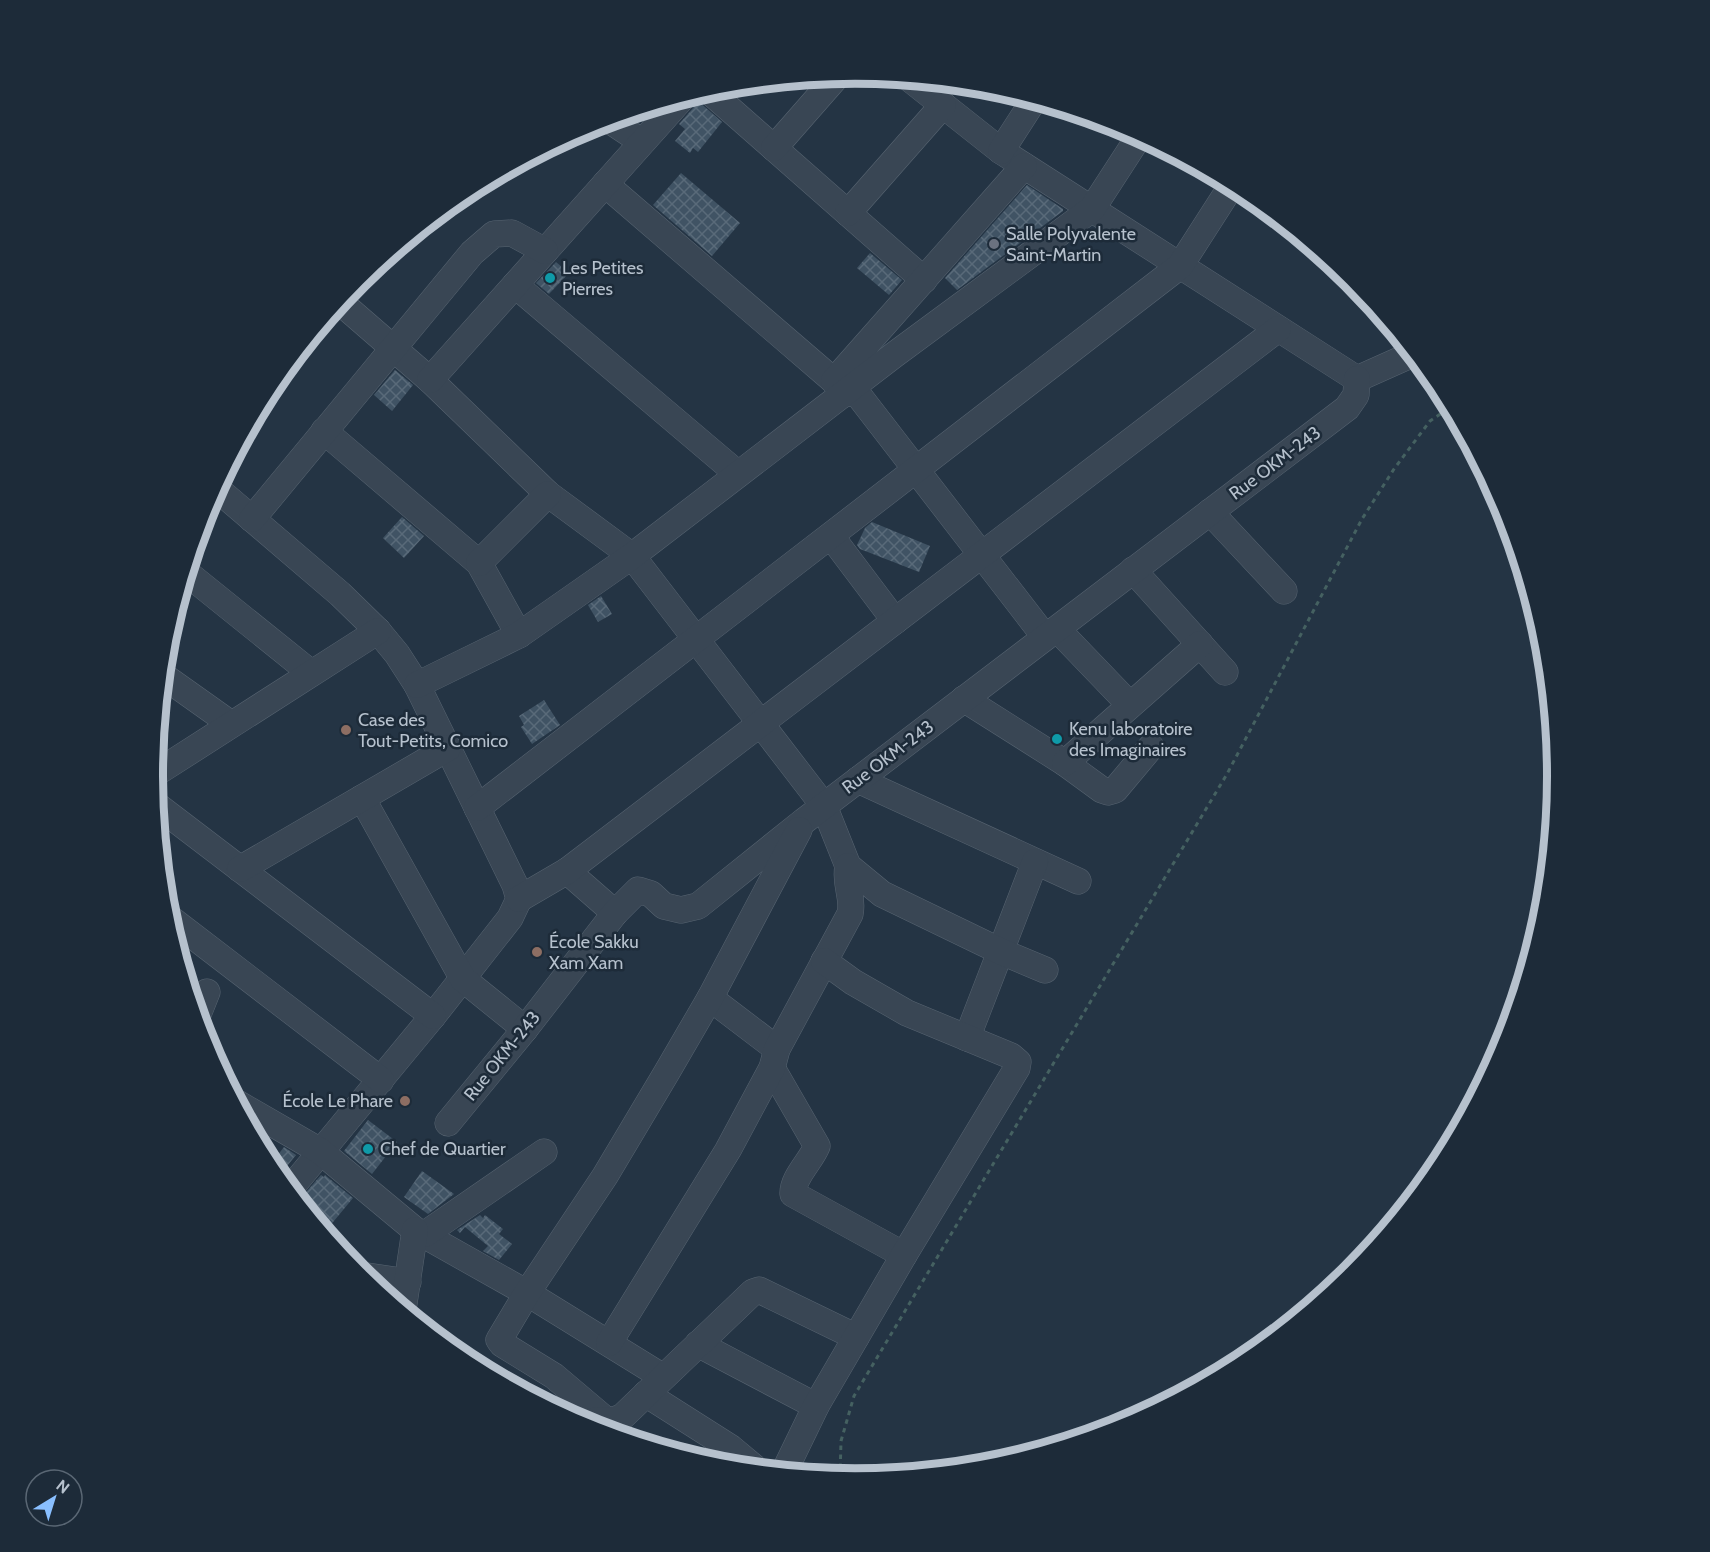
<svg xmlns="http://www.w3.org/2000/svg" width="1710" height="1552" viewBox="0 0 1710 1552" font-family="Cabin,sans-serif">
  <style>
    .building { fill: url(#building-cross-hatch) }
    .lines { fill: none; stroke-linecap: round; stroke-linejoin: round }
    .minor-casing { stroke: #576471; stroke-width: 27 }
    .path { stroke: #456161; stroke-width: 3; stroke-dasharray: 4.5 4.5; stroke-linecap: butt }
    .minor { stroke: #394654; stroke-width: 26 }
    .worship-dot { fill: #6b7280; stroke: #1d2b39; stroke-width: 2 }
    .culture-dot { fill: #0f9aa8; stroke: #1d2b39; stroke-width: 2 }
    .education-dot { fill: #8d6e63; stroke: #1d2b39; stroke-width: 2 }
    .labels { text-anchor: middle; stroke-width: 5; stroke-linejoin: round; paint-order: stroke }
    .poi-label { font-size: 18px; fill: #b6c1cd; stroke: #1d2b39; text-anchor: start }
    .street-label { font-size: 18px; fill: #b6c1cd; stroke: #1d2b39 }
    .rim { fill: none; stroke: #b6c1cd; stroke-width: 8 }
  </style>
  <defs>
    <pattern id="building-cross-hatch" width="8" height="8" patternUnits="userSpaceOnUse" patternTransform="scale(1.5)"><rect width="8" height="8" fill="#405364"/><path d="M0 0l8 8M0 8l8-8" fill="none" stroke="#596a79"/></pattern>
  </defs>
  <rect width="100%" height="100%" fill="#243444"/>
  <!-- building -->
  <g class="building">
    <polygon points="697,100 722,122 698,152 693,148 690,153 675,141 685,129 679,124 693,108"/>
    <polygon points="681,173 740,223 712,256 653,205"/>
    <polygon points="1027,185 1063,209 1063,211 957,290 945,278"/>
    <polygon points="870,253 902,280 889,295 857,268"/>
    <polygon points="556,262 569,273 549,294 536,283"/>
    <polygon points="395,370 413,385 392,411 374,395"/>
    <polygon points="402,517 424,536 404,558 383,538"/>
    <polygon points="872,522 930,546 919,572 860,549 857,545 865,528"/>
    <polygon points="601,596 612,614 598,622 588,605"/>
    <polygon points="544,700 560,725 532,744 521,727 524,725 519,716"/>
    <polygon points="368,1120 397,1142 372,1174 344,1151"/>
    <polygon points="284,1147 296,1155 279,1176 270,1165"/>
    <polygon points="422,1171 454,1194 428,1214 404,1197"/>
    <polygon points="321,1175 324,1177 325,1175 353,1198 329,1227 299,1200"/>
    <polygon points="480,1215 483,1218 485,1215 503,1229 499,1234 512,1244 499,1260 483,1251 488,1246 465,1227 460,1233 457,1230"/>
  </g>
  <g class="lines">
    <defs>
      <g id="minor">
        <polyline points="910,79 1001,151 1357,379"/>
        <polyline points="708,90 924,280"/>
        <polyline points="609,120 642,142"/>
        <polyline points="774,148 838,75"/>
        <polyline points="1001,151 1034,100"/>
        <polyline points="605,184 834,381 845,394"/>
        <polyline points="848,213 943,105"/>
        <polyline points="515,285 738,474"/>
        <polyline points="340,302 430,380 548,494 632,556 824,806 848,866"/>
        <polyline points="1357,379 1413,354"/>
        <polyline points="430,380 682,98"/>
        <polyline points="834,381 1024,166"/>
        <polyline points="853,388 1045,637"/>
        <polyline points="324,431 479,563 519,635"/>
        <polyline points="216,488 340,594 378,631 397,654 417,685 515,885 519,899 510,918 433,1016 290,1189"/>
        <polyline points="1210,512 1284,591"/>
        <polyline points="252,519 472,253 494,234 512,233 545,251"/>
        <polyline points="831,536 895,621"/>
        <polyline points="479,563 548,494"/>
        <polyline points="1133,570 1225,672"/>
        <polyline points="185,578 188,574 311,673"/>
        <polyline points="1057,629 1130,705"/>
        <polyline points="162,675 231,724"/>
        <polyline points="417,685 519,635 632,556 894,355 1092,209 1140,135"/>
        <polyline points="964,699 1065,763 1102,790 1108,792 1115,790 1151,747"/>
        <polyline points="1065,763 1200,644"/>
        <polyline points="153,775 378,631"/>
        <polyline points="858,780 1078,881"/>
        <polyline points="362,798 463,979 525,1029"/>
        <polyline points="155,804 433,1016"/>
        <polyline points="477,808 1180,266 1232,185"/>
        <polyline points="240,869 448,748"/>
        <polyline points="567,871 615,913"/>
        <polyline points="519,899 567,871 1278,329"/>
        <polyline points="167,916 381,1080"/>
        <polyline points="710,998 777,1049"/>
        <polyline points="197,1017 207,992"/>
        <polyline points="967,1038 1035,862"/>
        <path d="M772 1068 817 1146C811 1161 792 1178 793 1194L904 1255"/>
        <polyline points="237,1103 320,1151 415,1230 527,1293 663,1377"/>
        <polyline points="448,1123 525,1029 615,913 638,890 651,894 664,906 681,910 698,906 804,821 1347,408 1356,395 1357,379"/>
        <polyline points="425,1234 544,1152"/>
        <polyline points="361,1275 408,1282"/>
        <polyline points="403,1310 415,1230"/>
        <path d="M609 1343 728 1150 772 1068 777 1049 850 914C854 896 844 885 848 866L882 894 1002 952 1045 970"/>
        <polyline points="698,1344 816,1406"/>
        <polyline points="646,1394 731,1448 756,1469"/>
        <polyline points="606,1420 554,1376 502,1344 499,1340 527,1293 605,1176 667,1072 710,998 799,830"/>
        <polyline points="592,1421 613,1420 622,1417 753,1292 759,1290 856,1337"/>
        <polyline points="784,1472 816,1406 904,1255 1017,1068 1018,1062 1011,1056 907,1013 853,982 824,961"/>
      </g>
    </defs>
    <!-- minor casing -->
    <use href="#minor" class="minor-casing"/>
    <!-- path -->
    <polyline class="path" points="840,1477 841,1441 854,1396 1227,774 1362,519 1394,469 1430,421 1451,407"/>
    <!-- minor -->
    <use href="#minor" class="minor"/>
  </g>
  <!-- markers -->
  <circle class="worship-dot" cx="994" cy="244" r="6"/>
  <g class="culture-dot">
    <circle cx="550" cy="278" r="6"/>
    <circle cx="1057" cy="739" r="6"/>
    <circle cx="368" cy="1149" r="6"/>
  </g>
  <g class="education-dot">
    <circle cx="346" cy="730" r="6"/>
    <circle cx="537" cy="952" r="6"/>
    <circle cx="405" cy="1101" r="6"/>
  </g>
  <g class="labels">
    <!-- poi labels -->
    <g class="poi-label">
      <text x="1006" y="240">Salle Polyvalente<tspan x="1006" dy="21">Saint-Martin</tspan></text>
      <text x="562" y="274">Les Petites<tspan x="562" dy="21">Pierres</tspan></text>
      <text x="358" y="726">Case des<tspan x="358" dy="21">Tout-Petits, Comico</tspan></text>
      <text x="1069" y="735">Kenu laboratoire<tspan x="1069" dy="21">des Imaginaires</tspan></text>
      <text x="549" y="948">École Sakku<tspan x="549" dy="21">Xam Xam</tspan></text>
      <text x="393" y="1107" text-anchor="end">École Le Phare</text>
      <text x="380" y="1155">Chef de Quartier</text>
    </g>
    <!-- street labels -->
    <g class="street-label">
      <text transform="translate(1275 463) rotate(-37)" y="6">Rue OKM-243</text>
      <text transform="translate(888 757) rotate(-37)" y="6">Rue OKM-243</text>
      <text transform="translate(502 1056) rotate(-51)" y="6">Rue OKM-243</text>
    </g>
  </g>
  <!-- crop -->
  <path d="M0 0H1710V1552H0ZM163 776a692 692 0 1 1 1384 0a692 692 0 1 1-1384 0Z" fill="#1d2b39" fill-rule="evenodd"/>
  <path class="rim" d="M163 776a692 692 0 1 1 1384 0a692 692 0 1 1-1384 0Z"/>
  <!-- north arrow -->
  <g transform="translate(54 1498) rotate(38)"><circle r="28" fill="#1d2b39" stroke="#5a6774" stroke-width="1.5"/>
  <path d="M0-4.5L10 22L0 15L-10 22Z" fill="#89bfff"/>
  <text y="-9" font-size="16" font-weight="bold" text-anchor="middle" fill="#b6c1cd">N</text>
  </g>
</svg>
